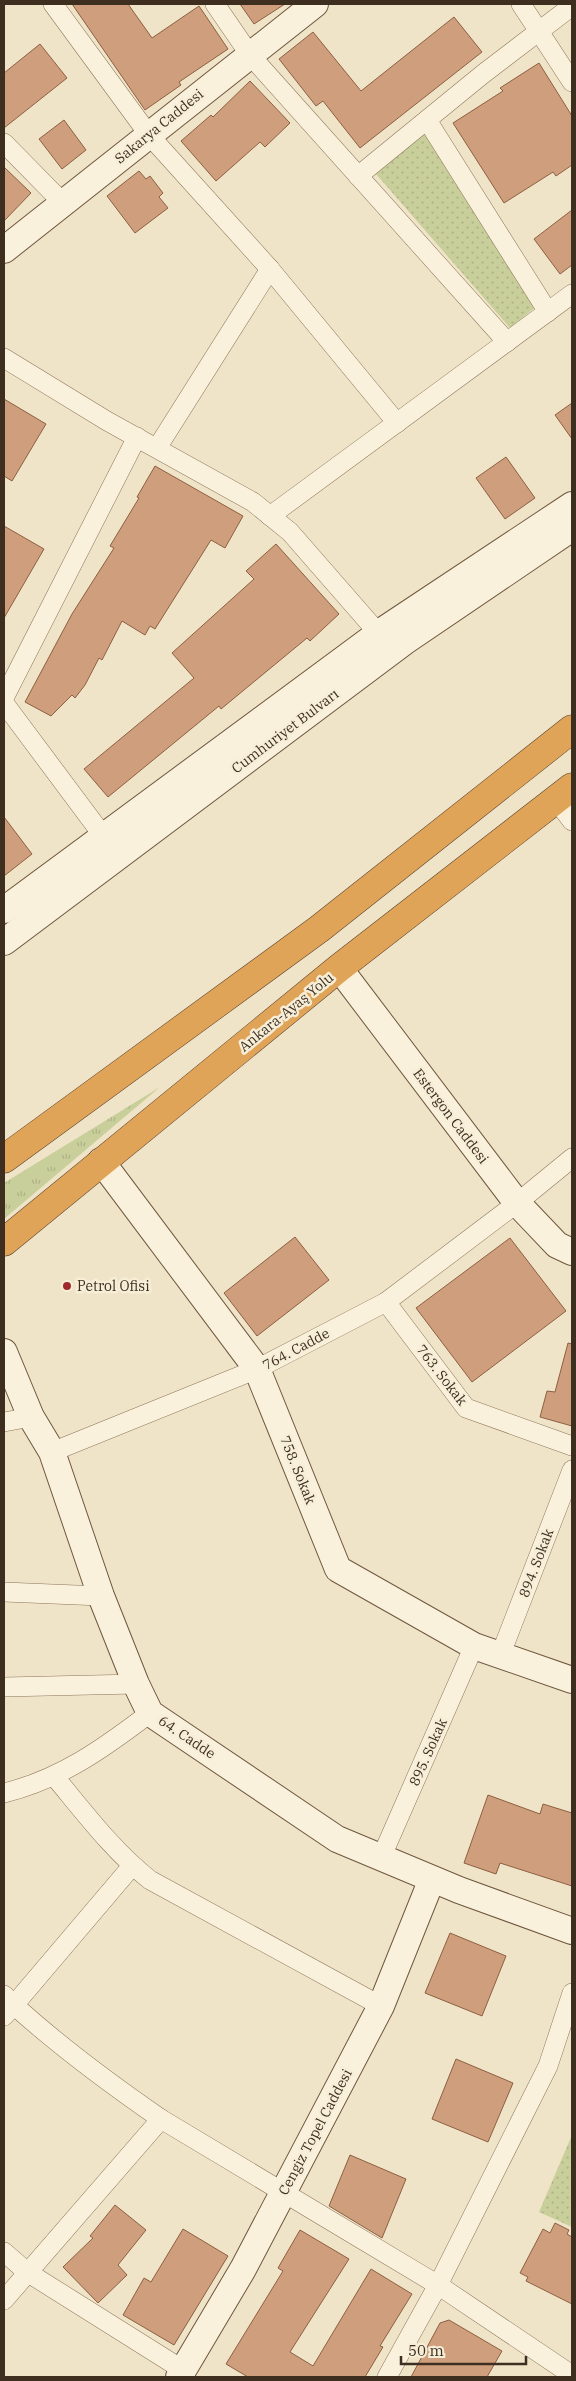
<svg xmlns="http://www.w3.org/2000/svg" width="576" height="2381" viewBox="0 0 576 2381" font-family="'IBM Plex Serif',serif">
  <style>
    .grass { fill: url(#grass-tufts) }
    .park { fill: url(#park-dots) }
    .building { fill: #cf9f7d; stroke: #8d5f41 }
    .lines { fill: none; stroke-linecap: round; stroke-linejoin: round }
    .street-casing { stroke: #8d765c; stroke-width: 20 }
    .secondary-casing { stroke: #6f573f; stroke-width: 28 }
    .highway-casing { stroke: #5b4430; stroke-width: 29 }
    .street { stroke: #faf1dc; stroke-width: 19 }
    .secondary { stroke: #faf1dc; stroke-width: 26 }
    .highway { stroke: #e0a458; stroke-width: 28 }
    .poi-dot { fill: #9e2a2b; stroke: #f7eed8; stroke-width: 2 }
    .labels { text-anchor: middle; stroke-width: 5; stroke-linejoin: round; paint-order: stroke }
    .street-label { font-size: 14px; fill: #3d2e20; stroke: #f7eed8 }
    .poi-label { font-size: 14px; fill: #3d2e20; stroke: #f7eed8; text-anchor: start }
  </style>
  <defs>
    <pattern id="grass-tufts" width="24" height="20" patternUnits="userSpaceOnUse" patternTransform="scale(1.25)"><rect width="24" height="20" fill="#c9cf9b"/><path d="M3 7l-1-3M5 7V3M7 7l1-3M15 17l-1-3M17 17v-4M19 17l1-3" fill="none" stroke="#aeb285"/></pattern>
    <pattern id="park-dots" width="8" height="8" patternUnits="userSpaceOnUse" patternTransform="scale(1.25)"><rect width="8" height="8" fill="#c9cf9b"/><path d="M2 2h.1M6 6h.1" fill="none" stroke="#aeb285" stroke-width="1.8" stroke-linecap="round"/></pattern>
  </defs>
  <rect width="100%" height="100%" fill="#f0e4c8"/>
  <!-- grass -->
  <polygon class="grass" points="160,1087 4,1219 4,1183"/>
  <!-- park -->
  <g class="park">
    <polygon points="425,132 538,305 510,328 376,174"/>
    <polygon points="572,2135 572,2227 539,2212"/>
  </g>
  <!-- building -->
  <g class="building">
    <polygon points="72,4 128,4 152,38 199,6 228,49 179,82 181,85 145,110"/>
    <polygon points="240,4 285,4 254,24"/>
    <polygon points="454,17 482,52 360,148 323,101 316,106 279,59 313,32 361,91"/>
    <polygon points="40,44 67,78 4,128 4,73"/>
    <polygon points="539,63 572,116 572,165 556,176 553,172 504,203 453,123 503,91 500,88"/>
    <polygon points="250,81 290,123 265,147 260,142 216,181 181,141 211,115 213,117"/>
    <polygon points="64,120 86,150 62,169 39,139"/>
    <polygon points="4,167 31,193 4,221"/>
    <polygon points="139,171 146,179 150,176 163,193 159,197 168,208 135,233 107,196"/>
    <polygon points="572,210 572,265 560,274 534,239"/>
    <polygon points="4,399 46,424 12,481 4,476"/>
    <polygon points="572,403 572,439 555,415"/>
    <polygon points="506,457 535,498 505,519 476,478"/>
    <polygon points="155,466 243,516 225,548 211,540 155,629 150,626 145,635 122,621 102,660 99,658 85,685 75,698 72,695 51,716 25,702 72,614 114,548 110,546 139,498 137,497"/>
    <polygon points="4,526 44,549 4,618"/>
    <polygon points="276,544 339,614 310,641 307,638 221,709 219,706 108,797 84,769 194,678 172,653 254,579 246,571"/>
    <polygon points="4,817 32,854 4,876"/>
    <polygon points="295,1237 329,1280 257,1336 224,1293"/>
    <polygon points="510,1238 566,1311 472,1382 416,1308"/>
    <polygon points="568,1343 572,1344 572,1426 540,1417 547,1391 555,1392"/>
    <polygon points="488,1795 540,1814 543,1804 572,1813 572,1886 500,1863 496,1874 464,1863"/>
    <polygon points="450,1933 506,1956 482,2016 425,1993"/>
    <polygon points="456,2059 513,2083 488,2142 432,2119"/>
    <polygon points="350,2155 406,2179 382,2238 329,2206"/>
    <polygon points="115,2205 146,2230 118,2265 127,2275 98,2303 63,2267 93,2238 90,2236"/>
    <polygon points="555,2223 569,2230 567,2234 572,2237 572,2304 526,2281 528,2277 520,2273 543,2229 550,2233"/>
    <polygon points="183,2229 228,2256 174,2345 123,2315 144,2278 151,2282"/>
    <polygon points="300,2230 349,2259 290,2352 313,2366 371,2269 412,2294 380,2346 383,2347 365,2377 248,2377 226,2364 283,2271 278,2268"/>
    <polygon points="449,2320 502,2351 487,2377 411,2377 440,2323"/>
  </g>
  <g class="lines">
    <defs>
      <g id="street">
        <polyline points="53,4 149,135 270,269 397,423"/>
        <polyline points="215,4 250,55 507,342"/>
        <polyline points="521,4 572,82"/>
        <polyline points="427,120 548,312"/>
        <polyline points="4,143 62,202"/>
        <polyline points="358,176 483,74 572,6"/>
        <polyline points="4,358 107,421 253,502 290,532 386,642"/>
        <polyline points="157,448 270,269"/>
        <polyline points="270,516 572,294"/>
        <polyline points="4,698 137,437"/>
        <polyline points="4,703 104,837"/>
        <polyline points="556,800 572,821"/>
        <polyline points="386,1302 466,1408 572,1446"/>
        <polyline points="4,1422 31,1417"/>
        <polyline points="52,1452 257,1369 386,1302 517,1203 572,1158"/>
        <polyline points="4,1592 101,1596"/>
        <polyline points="500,1656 572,1470"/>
        <polyline points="4,1687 136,1684"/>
        <path d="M54 1776C84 1812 113 1851 150 1880L381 2006"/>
        <path d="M4 1793C61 1779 104 1748 150 1713"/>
        <polyline points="381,1858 474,1646"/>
        <path d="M132 1866 14 2005C60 2047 109 2083 161 2119"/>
        <polyline points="4,1995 14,2005 4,2016"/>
        <polyline points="4,2252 27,2272 183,2370"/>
        <polyline points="4,2300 161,2119 438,2285 572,2375"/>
        <polyline points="387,2377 438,2285 548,2066 572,1993"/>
      </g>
      <g id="secondary">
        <polyline points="4,250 315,4"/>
        <polyline points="4,910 379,633 572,505"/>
        <polyline points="4,942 404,642 572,528"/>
        <polyline points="339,968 517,1203 557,1245 572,1252"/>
        <polyline points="101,1161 257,1369 338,1569 474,1646 572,1680"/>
        <polyline points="4,1352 31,1417 52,1452 101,1596 136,1684 150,1713 337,1839 459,1890 572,1931"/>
        <polyline points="179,2377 243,2269 381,2006 432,1879"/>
      </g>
      <g id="highway">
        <polyline points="4,1159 319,929 572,729"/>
        <polyline points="4,1242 339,968 572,787"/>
      </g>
    </defs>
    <!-- street casing -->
    <use href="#street" class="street-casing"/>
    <!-- secondary casing -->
    <use href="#secondary" class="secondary-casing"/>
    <!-- highway casing -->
    <use href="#highway" class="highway-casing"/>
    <!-- street -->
    <use href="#street" class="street"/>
    <!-- secondary -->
    <use href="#secondary" class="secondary"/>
    <!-- highway -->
    <use href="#highway" class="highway"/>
  </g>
  <!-- markers -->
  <circle class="poi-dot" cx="67" cy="1286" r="5"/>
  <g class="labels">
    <!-- street labels -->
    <g class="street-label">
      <text transform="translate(159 126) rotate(-39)" y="5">Sakarya Caddesi</text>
      <text transform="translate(285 731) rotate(-37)" y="5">Cumhuriyet Bulvarı</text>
      <text transform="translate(286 1012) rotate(-39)" y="5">Ankara-Ayaş Yolu</text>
      <text transform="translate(451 1116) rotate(53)" y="5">Estergon Caddesi</text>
      <text transform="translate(296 1349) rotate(-28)" y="5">764. Cadde</text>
      <text transform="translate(442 1375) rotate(52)" y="5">763. Sokak</text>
      <text transform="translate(298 1470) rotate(68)" y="5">758. Sokak</text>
      <text transform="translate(536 1563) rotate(-69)" y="5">894. Sokak</text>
      <text transform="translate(187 1737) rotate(34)" y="5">64. Cadde</text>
      <text transform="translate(428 1752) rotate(-66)" y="5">895. Sokak</text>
      <text transform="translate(315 2132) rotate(-62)" y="5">Cengiz Topel Caddesi</text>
    </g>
    <!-- poi labels -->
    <g class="poi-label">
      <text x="77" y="1291">Petrol Ofisi</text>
    </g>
  </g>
  <!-- border -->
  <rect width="576" height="2381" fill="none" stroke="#3d2e20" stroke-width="10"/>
  <!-- scale -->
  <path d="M401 2356v8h125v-8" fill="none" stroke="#3d2e20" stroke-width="2.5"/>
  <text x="408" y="2356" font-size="15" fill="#3d2e20" stroke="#f7eed8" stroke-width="4" paint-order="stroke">50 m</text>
</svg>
